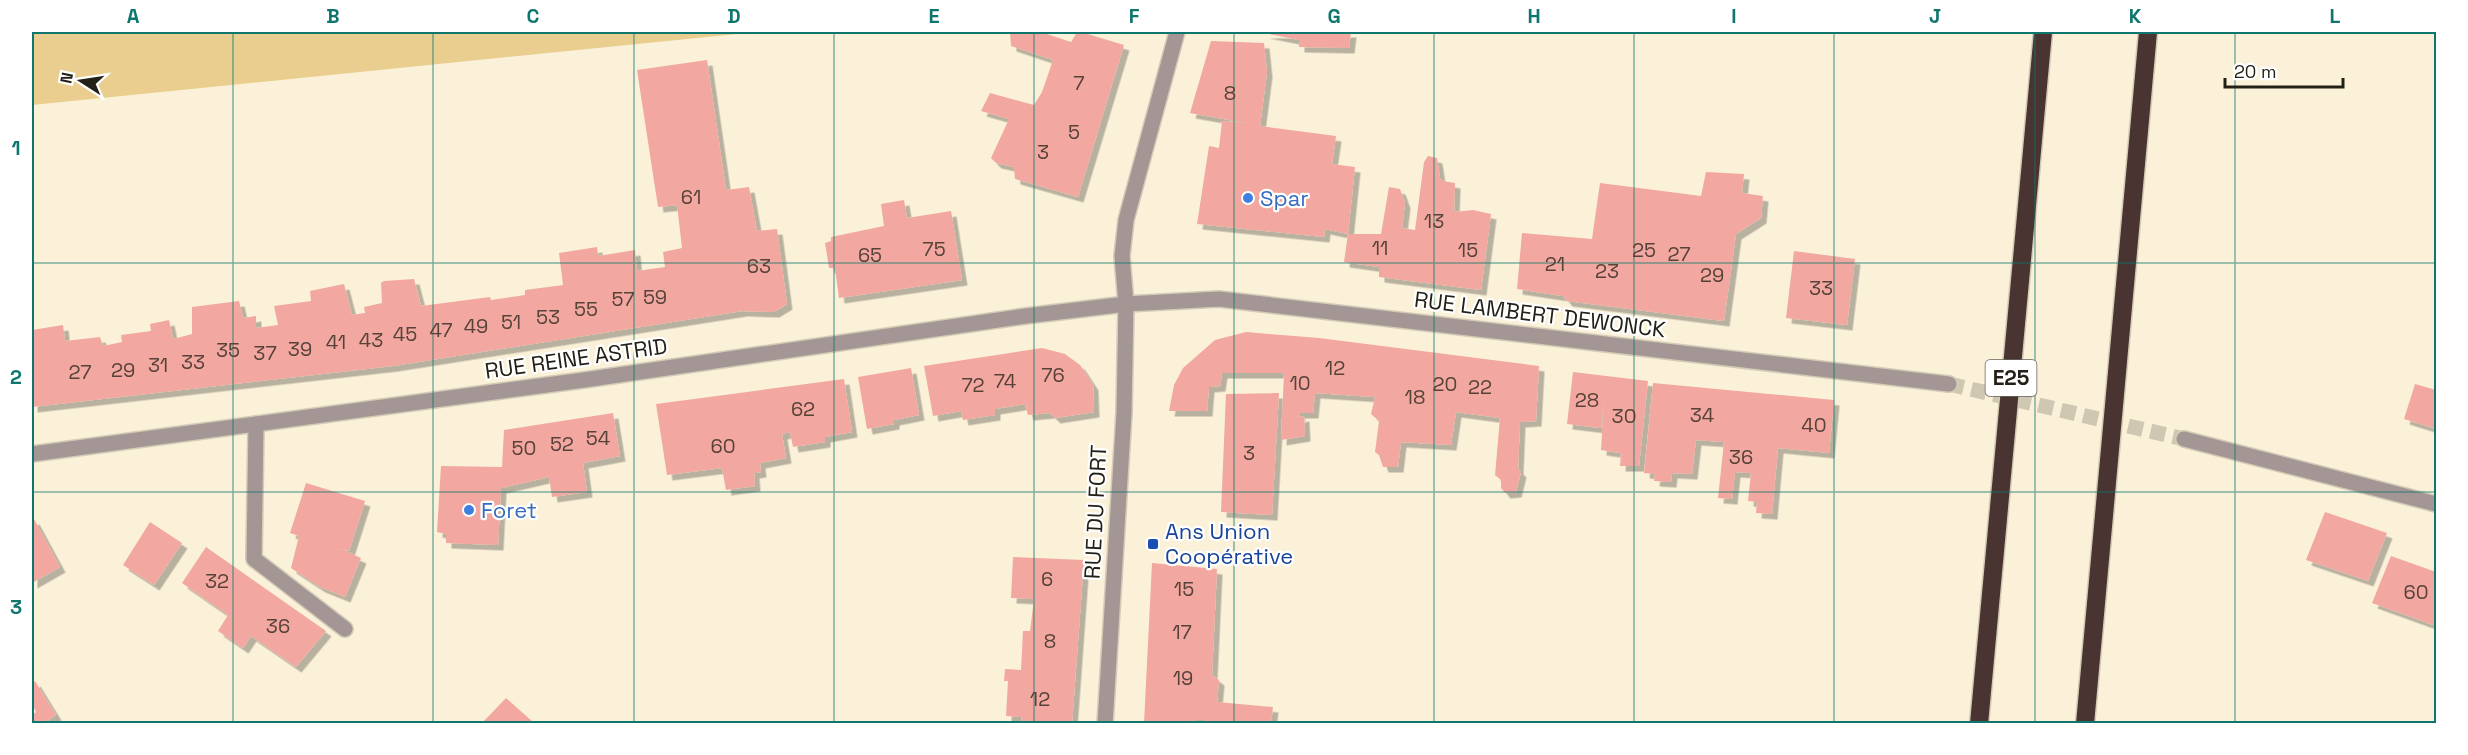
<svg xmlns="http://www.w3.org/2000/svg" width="2468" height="755" viewBox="0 0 2468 755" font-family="'Space Grotesk',sans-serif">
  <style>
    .green { fill: #e9ce8f }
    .building { fill: #f2a8a0; filter: url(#shadow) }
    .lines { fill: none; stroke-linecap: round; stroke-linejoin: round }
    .minor-tunnel { stroke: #d0c7b2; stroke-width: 15; stroke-dasharray: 15 8; stroke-linecap: butt }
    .minor-casing { stroke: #d4cbb6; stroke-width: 18 }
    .highway-casing { stroke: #d4cbb6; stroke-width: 21 }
    .minor { stroke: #a39695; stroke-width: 15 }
    .highway { stroke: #4a3431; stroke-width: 18 }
    .grid { fill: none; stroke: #0f766e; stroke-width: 1.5; stroke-opacity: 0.55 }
    .shop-dot { fill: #3f7fe0; stroke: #fff; stroke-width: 2 }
    .transit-dot { fill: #1a4fb4; stroke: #fff; stroke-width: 2 }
    .labels { text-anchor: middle; stroke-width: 4.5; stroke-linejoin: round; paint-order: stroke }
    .number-label { font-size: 20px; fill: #574239 }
    .shield { fill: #fff; stroke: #65635d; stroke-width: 1.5 }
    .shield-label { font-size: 21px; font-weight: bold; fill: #232017 }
    .shop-label { font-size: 22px; fill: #366cbe; stroke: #fff; text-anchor: start }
    .street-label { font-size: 22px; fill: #232017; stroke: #fff }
    .transit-label { font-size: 22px; fill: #164399; stroke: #fff; text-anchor: start }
    .neatline { fill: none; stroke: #0f766e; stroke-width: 2 }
    .grid-label { font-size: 20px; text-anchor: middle; font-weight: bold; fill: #0f766e }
  </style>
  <defs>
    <filter id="shadow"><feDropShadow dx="5.5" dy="5.5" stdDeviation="0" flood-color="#0004"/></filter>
  </defs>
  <rect width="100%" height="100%" fill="#fbf1d9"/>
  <!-- green -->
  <polygon class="green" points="32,32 757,32 32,105"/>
  <!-- building -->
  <g class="building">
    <polygon points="1010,32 1041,32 1071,42 1077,32 1081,32 1124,45 1078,197 1015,179 1014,167 996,163 991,158 1009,119 981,111 990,93 1034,105 1042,92 1053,60 1011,46"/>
    <polygon points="1264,33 1351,32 1349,48 1299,47 1299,40"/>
    <polygon points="1211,41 1264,43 1267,72 1260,126 1336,136 1332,164 1355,167 1348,234 1325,229 1324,237 1197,224 1209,146 1219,148 1222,121 1246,123 1190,113"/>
    <polygon points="707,60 726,190 749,187 757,231 777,229 787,304 774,312 742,311 393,366 32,407 32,330 63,325 65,341 100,337 103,346 122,342 121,335 151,331 150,324 169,320 173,339 192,334 192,307 239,301 243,318 256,316 256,328 278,325 274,306 311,301 310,291 344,284 352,315 365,313 364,307 382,303 381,283 384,281 414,279 421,306 490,297 491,300 525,295 525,290 563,285 559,253 597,247 598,256 635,250 637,271 665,267 663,252 682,248 677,205 658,207 637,70"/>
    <polygon points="1428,156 1437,158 1440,178 1443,181 1455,183 1454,212 1473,210 1491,214 1481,290 1379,277 1379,267 1344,262 1348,234 1381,234 1389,187 1400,189 1405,203 1402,228 1415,230 1424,162"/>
    <polygon points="1706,172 1744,174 1742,193 1763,196 1761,218 1736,234 1724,321 1567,301 1563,296 1517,289 1522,233 1592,239 1600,183 1701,196"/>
    <polygon points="904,200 907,218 951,211 962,280 839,298 835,268 829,268 825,243 831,241 831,237 884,226 881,204"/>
    <polygon points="1794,251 1855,259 1847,325 1786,318"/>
    <polygon points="1246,332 1319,338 1539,366 1536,421 1520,422 1518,469 1521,472 1516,492 1505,493 1501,488 1501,480 1495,475 1500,418 1456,412 1451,445 1401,442 1398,467 1383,467 1379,455 1375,452 1379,421 1371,414 1375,397 1315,393 1313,413 1300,413 1299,417 1304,416 1305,436 1281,440 1284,373 1222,373 1220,386 1209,387 1207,411 1169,411 1174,385 1183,368 1215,340"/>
    <polygon points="1042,348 1065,354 1080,365 1093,385 1094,412 1055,418 1050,413 1028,415 1025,404 995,409 995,415 963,420 961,411 933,416 924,366"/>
    <polygon points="911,368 919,415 894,420 894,424 867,429 858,377"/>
    <polygon points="1573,372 1648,381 1639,466 1620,466 1621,453 1601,450 1604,401 1601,428 1567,424"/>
    <polygon points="844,379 852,432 825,437 825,442 793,447 790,432 782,434 786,458 760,463 761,472 754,473 755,486 726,490 722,468 667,475 656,404"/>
    <polygon points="1653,383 1834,400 1829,453 1778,448 1772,514 1756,513 1757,502 1748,501 1751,473 1735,472 1732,499 1718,498 1724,442 1696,440 1692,474 1672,473 1671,482 1654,481 1655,474 1644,473"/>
    <polygon points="2415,384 2436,390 2436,429 2404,419"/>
    <polygon points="1279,393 1272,515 1221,512 1226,394"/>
    <polygon points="613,413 620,456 583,463 587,492 552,497 549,477 501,488 498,545 446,543 446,534 437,532 441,466 502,467 504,430"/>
    <polygon points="306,483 365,501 349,551 339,548 361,558 345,597 320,587 291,568 299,536 290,533"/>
    <polygon points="2325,512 2387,533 2368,581 2306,560"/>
    <polygon points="34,519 60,567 32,583 32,520"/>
    <polygon points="150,522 182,543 154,585 123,565"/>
    <polygon points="206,547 326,631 296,667 251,636 243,648 218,631 228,615 182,583"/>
    <polygon points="2391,556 2436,572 2436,626 2372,603"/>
    <polygon points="1013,557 1084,560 1072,723 1021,723 1022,717 1006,716 1008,681 1004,681 1005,669 1021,670 1023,631 1030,631 1034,599 1011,598"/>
    <polygon points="1152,563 1217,569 1212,675 1219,680 1217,702 1273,707 1271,723 1203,723 1203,720 1197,720 1197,723 1144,723"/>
    <polygon points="35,681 56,715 44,723 32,723 32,715 36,712 32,704 33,695 32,684"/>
    <polygon points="506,698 534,723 482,723"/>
  </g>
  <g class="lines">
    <!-- minor-tunnel -->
    <polyline class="minor-tunnel" points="1949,384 2184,439"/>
    <defs>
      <g id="minor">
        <polyline points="256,424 254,559 345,629"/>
        <polyline points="2184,439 2436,504"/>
        <polyline points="32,454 584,380 1026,316 1126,304 1219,299 1949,384"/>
        <polyline points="1105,724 1124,413 1126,304 1122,256 1126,220 1177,32"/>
      </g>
      <g id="highway">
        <polyline points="1979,724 2043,32"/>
        <polyline points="2085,724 2148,32"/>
      </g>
    </defs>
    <!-- minor casing -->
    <use href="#minor" class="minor-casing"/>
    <!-- highway casing -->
    <use href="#highway" class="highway-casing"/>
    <!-- minor -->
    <use href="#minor" class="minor"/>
    <!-- highway -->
    <use href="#highway" class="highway"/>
  </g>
  <!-- grid -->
  <path class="grid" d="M233 32V724M433 32V724M634 32V724M834 32V724M1034 32V724M1234 32V724M1434 32V724M1634 32V724M1834 32V724M2035 32V724M2235 32V724M32 263H2436M32 492H2436"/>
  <!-- markers -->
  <g class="shop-dot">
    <circle cx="1248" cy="198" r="6"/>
    <circle cx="469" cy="510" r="6"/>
  </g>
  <rect class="transit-dot" x="1147" y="538" width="12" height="12" rx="3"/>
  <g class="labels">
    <!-- number labels -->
    <g class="number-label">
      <text x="1079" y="90">7</text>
      <text x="1230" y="100">8</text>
      <text x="1074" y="139">5</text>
      <text x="1043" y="159">3</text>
      <text x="691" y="204">61</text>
      <text x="1434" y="228">13</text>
      <text x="1380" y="255">11</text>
      <text x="934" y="256">75</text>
      <text x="1468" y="257">15</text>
      <text x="1644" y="257">25</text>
      <text x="1679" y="261">27</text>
      <text x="870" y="262">65</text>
      <text x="1555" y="271">21</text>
      <text x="759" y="273">63</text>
      <text x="1607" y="278">23</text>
      <text x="1712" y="282">29</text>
      <text x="1821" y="295">33</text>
      <text x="655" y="304">59</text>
      <text x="623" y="306">57</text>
      <text x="586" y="316">55</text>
      <text x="548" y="324">53</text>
      <text x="511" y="329">51</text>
      <text x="476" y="333">49</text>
      <text x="441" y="337">47</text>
      <text x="405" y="341">45</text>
      <text x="371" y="347">43</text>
      <text x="336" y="349">41</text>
      <text x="300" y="356">39</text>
      <text x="228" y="357">35</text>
      <text x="265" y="360">37</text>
      <text x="193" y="369">33</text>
      <text x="158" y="372">31</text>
      <text x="1335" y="375">12</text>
      <text x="123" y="377">29</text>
      <text x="80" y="379">27</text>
      <text x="1053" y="382">76</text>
      <text x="1005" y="388">74</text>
      <text x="1300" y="390">10</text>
      <text x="1445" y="391">20</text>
      <text x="973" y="392">72</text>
      <text x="1480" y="394">22</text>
      <text x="1415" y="404">18</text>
      <text x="1587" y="407">28</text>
      <text x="803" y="416">62</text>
      <text x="1702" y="422">34</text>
      <text x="1624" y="423">30</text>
      <text x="1814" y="432">40</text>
      <text x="598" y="445">54</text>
      <text x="562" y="451">52</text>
      <text x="723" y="453">60</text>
      <text x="524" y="455">50</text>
      <text x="1249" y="460">3</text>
      <text x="1741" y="464">36</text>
      <text x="1047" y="586">6</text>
      <text x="217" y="588">32</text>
      <text x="1184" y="596">15</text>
      <text x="2416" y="599">60</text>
      <text x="278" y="633">36</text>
      <text x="1182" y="639">17</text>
      <text x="1050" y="648">8</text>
      <text x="1183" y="685">19</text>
      <text x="1040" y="706">12</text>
    </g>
    <!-- shield labels -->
    <rect class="shield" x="1985.5" y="360" width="51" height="36" rx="4.5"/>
    <g class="shield-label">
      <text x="2011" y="385">E25</text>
    </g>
    <!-- shop labels -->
    <g class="shop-label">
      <text x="1260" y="206">Spar</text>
      <text x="481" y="518">Foret</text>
    </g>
    <!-- street labels -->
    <g class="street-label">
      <text transform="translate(1540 314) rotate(7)" y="8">RUE LAMBERT DEWONCK</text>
      <text transform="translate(576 358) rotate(-8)" y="8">RUE REINE ASTRID</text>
      <text transform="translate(1095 512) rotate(-87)" y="8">RUE DU FORT</text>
    </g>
    <!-- transit labels -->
    <g class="transit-label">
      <text x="1165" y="539">Ans Union<tspan x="1165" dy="25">Coopérative</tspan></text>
    </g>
  </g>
  <!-- border -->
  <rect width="2468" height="755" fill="none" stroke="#ffffff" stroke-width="66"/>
  <!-- north arrow -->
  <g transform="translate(81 81) rotate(282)" stroke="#ffffff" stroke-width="4.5" paint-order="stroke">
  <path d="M0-4.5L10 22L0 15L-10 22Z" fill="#232017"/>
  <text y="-9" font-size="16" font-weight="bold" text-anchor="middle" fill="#232017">N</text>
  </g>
  <!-- scale -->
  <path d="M2225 78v9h118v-9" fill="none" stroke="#232017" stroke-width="3"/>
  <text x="2234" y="78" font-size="18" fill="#232017" stroke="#ffffff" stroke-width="4.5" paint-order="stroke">20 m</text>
  <rect x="33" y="33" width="2402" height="689" class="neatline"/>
  <g class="grid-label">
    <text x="133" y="23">A</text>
    <text x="333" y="23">B</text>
    <text x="533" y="23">C</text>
    <text x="734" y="23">D</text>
    <text x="934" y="23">E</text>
    <text x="1134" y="23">F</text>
    <text x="1334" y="23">G</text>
    <text x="1534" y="23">H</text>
    <text x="1734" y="23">I</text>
    <text x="1935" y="23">J</text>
    <text x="2135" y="23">K</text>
    <text x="2335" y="23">L</text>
    <text x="16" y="155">1</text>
    <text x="16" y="384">2</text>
    <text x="16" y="614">3</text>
  </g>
</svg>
